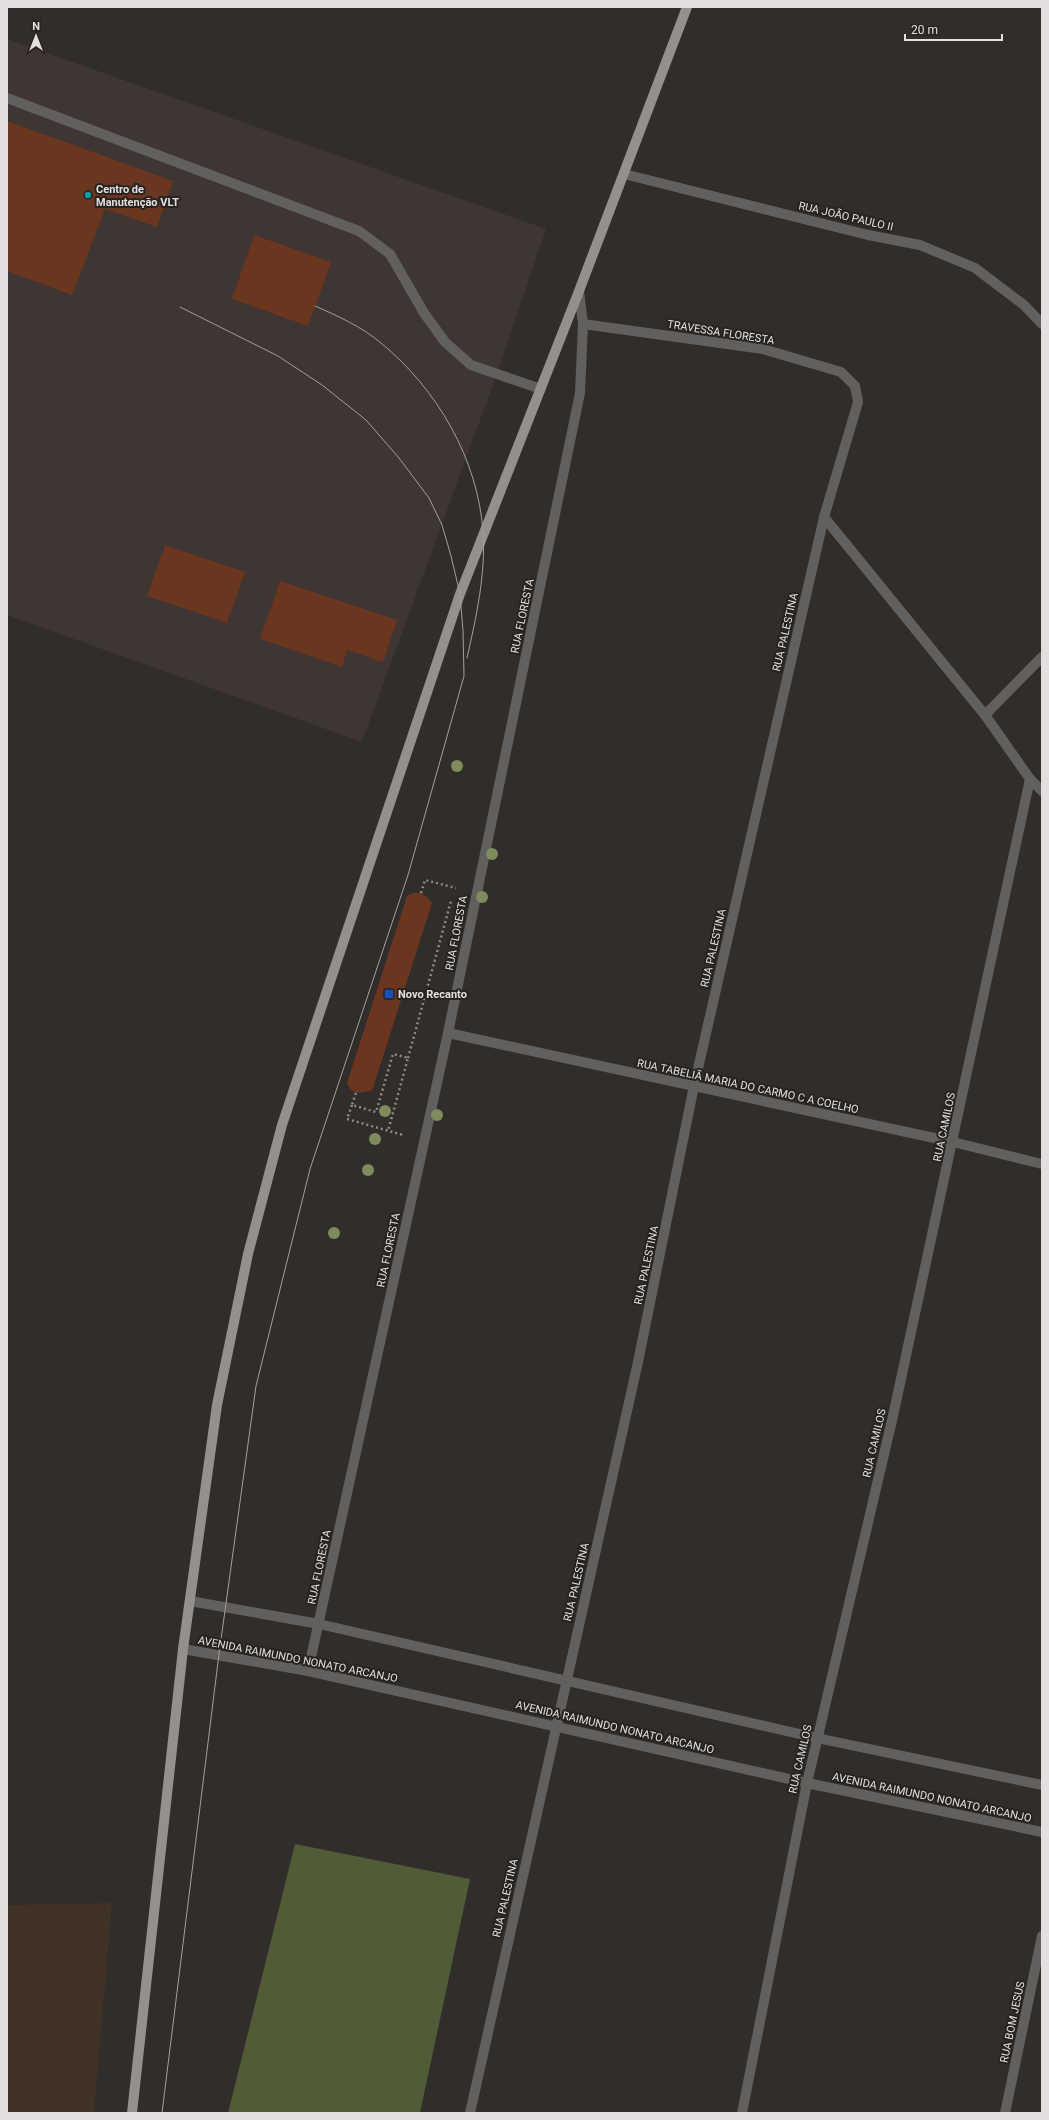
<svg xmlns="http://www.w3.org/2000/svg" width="1049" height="2120" viewBox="0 0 1049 2120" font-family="Roboto,sans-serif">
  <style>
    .built { fill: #3f3532 }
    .industrial { fill: #403225 }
    .green { fill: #505b37 }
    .building { fill: #6a3620 }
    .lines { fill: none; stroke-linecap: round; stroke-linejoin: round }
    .path { stroke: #8e8b89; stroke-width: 2.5; stroke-dasharray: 2 3; stroke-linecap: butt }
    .minor { stroke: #61605e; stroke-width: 10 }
    .major { stroke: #94908e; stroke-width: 10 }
    .tram { stroke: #a3a09e; stroke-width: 1 }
    .tree { fill: #7f8b5c }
    .culture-dot { fill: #0f9aa8; stroke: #272321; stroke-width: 1.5 }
    .transit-dot { fill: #1a4fb4; stroke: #272321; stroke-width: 1.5 }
    .labels { text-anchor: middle; stroke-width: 4; stroke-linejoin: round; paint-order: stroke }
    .poi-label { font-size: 11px; font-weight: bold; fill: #e2dfde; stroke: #272321; text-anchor: start }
    .street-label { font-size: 11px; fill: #e2dfde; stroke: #272321 }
  </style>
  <rect width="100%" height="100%" fill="#312d2b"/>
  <!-- built -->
  <polygon class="built" points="7,39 546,229 497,374 362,742 7,615"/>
  <!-- industrial -->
  <polygon class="industrial" points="112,1903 94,2113 7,2113 7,1905"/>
  <!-- green -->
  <polygon class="green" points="295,1844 470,1879 420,2113 228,2113"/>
  <!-- building -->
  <g class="building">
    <polygon points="7,121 173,181 157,227 105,209 72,295 7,271"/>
    <polygon points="254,235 331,262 308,326 232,299"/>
    <polygon points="165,545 245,572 227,623 147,596"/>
    <polygon points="280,581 397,620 383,662 347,650 342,667 260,639"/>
    <polygon points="413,893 421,893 427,897 432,903 372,1091 356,1093 350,1089 347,1083 407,896"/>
  </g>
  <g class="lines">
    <!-- path -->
    <g class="path">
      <polyline points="421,893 425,880 456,888"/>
      <polyline points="408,1058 451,901"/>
      <polyline points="356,1093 352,1105 376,1112 393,1054 408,1058 388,1131"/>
      <polyline points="352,1105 347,1119 403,1135"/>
    </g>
    <!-- minor -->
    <g class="minor">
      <polyline points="7,98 359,231 390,254 424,313 445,342 471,365 541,389"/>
      <polyline points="624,174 868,235 920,245 975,268 1024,305 1042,324"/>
      <polyline points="824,517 985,715 1030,779 1042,791"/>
      <polyline points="985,715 1042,657"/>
      <polyline points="448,1033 953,1142 1042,1164"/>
      <polyline points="190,1601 319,1624 817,1738 1042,1785"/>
      <polyline points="183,1649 308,1671 807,1783 1042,1832"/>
      <polyline points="308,1671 448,1033 580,393 583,324 579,291"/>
      <polyline points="470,2113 638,1362 694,1086 824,517 858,402 855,386 841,372 763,349 583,324"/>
      <polyline points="742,2113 807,1783 893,1416 1030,779"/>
      <polyline points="1005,2113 1042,1936"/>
    </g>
    <!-- major -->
    <polyline class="major" points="132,2113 183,1649 217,1405 248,1254 282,1125 460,594 579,291 687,7"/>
    <!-- tram -->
    <g class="tram">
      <path d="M315 306C338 316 362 327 381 343 437 389 478 459 483 532 486 574 476 618 467 658"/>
      <polyline points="162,2113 219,1654 256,1386 310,1169 408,875 464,676 463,631 460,594 451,556 442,525 429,498 399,458 366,420 322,385 278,356 180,307"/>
    </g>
  </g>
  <!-- trees -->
  <g class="tree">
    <circle cx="457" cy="766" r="6"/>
    <circle cx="492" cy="854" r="6"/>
    <circle cx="482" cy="897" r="6"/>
    <circle cx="385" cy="1111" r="6"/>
    <circle cx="437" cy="1115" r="6"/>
    <circle cx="375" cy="1139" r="6"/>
    <circle cx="368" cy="1170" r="6"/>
    <circle cx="334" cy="1233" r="6"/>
  </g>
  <!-- markers -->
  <circle class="culture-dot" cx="88" cy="195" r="4"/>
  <rect class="transit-dot" x="384" y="989" width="10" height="10" rx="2"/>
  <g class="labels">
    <!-- poi labels -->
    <g class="poi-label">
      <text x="96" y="193">Centro de<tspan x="96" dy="13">Manutenção VLT</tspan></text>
      <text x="398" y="998">Novo Recanto</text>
    </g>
    <!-- street labels -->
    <g class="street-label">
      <text transform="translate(846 216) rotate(13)" y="4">RUA JOÃO PAULO II</text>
      <text transform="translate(721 332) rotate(9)" y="4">TRAVESSA FLORESTA</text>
      <text transform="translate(522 616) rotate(-78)" y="4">RUA FLORESTA</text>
      <text transform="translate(785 632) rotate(-77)" y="4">RUA PALESTINA</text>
      <text transform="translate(456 933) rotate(-79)" y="4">RUA FLORESTA</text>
      <text transform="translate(713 948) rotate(-77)" y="4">RUA PALESTINA</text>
      <text transform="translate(748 1086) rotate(12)" y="4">RUA TABELIÃ MARIA DO CARMO C A COELHO</text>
      <text transform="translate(944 1127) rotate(-78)" y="4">RUA CAMILOS</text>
      <text transform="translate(388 1250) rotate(-78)" y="4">RUA FLORESTA</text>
      <text transform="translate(646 1265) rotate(-78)" y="4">RUA PALESTINA</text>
      <text transform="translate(874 1443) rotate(-77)" y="4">RUA CAMILOS</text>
      <text transform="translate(319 1567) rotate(-78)" y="4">RUA FLORESTA</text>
      <text transform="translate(576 1582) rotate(-77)" y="4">RUA PALESTINA</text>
      <text transform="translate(298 1659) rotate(11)" y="4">AVENIDA RAIMUNDO NONATO ARCANJO</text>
      <text transform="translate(615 1727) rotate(13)" y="4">AVENIDA RAIMUNDO NONATO ARCANJO</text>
      <text transform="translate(800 1759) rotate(-77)" y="4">RUA CAMILOS</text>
      <text transform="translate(932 1797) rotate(12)" y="4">AVENIDA RAIMUNDO NONATO ARCANJO</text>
      <text transform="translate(505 1898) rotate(-77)" y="4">RUA PALESTINA</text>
      <text transform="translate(1012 2022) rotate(-78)" y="4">RUA BOM JESUS</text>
    </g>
  </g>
  <!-- border -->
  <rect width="1049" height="2120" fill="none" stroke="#e2dfde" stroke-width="16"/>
  <!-- north arrow -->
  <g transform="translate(36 36)" stroke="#272321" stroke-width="3" paint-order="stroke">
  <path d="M0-3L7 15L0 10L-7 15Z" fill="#e2dfde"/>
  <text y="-6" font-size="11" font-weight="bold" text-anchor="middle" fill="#e2dfde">N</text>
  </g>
  <!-- scale -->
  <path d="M905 34v6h97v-6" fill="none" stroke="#e2dfde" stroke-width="2"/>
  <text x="911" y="34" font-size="12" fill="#e2dfde" stroke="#272321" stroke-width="3" paint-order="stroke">20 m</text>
</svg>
